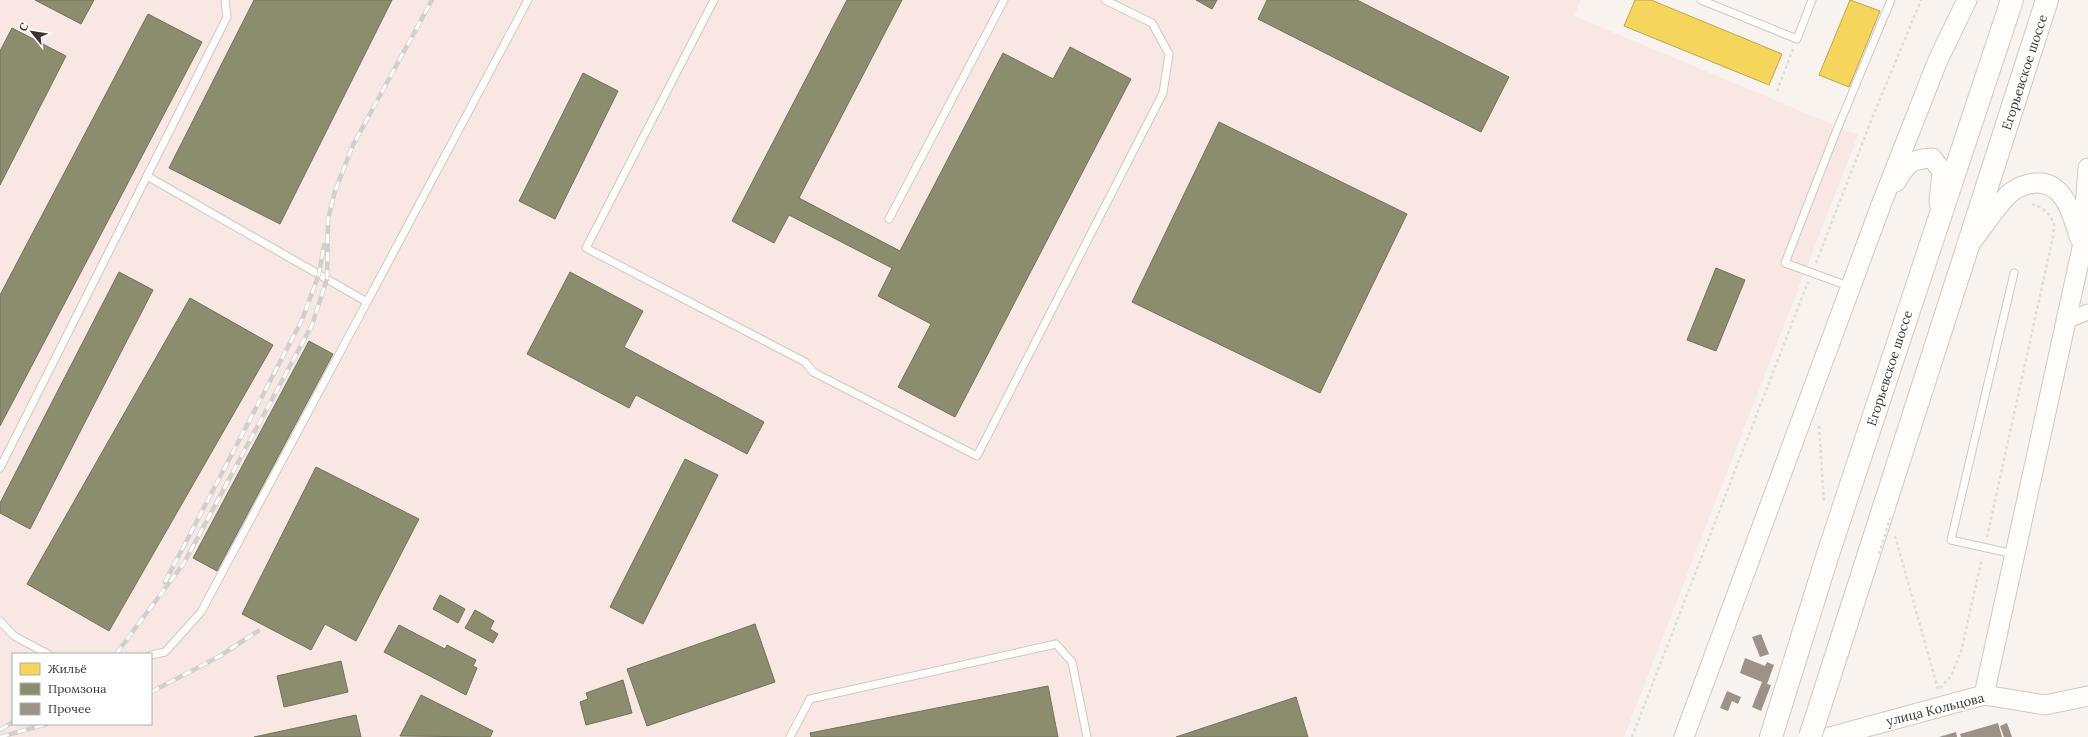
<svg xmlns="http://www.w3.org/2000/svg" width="2088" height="737" viewBox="0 0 2088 737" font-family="Lora,serif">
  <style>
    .industrial { fill: #f8e7e3; fill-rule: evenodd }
    .homes { fill: #f6d55c; stroke: #bda54f }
    .industry { fill: #8c8c6e; stroke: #73725c }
    .building { fill: #9c9288 }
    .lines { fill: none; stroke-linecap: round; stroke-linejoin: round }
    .service-casing { stroke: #cec9c5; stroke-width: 9 }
    .minor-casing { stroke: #cec9c5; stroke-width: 17 }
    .tertiary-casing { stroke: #cec9c5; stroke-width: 21 }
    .primary-casing { stroke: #cec9c5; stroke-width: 24 }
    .path { stroke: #dedcda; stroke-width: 2.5; stroke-dasharray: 3 3; stroke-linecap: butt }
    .service { stroke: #fefdfc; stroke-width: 7 }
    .minor { stroke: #fefdfc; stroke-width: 15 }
    .tertiary { stroke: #fefdfc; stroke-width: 19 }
    .primary { stroke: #fefdfc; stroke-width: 22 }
    .rail-casing { stroke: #d1cfce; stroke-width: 4.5 }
    .rail { stroke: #fff; stroke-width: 3; stroke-dasharray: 9; stroke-linecap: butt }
    .primary-bridge-casing { stroke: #cec9c5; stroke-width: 24; stroke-linecap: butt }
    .path-bridge { stroke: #dedcda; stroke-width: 2.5; stroke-dasharray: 3 3; stroke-linecap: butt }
    .primary-bridge { stroke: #fefdfc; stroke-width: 22 }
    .labels { text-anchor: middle; stroke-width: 4; stroke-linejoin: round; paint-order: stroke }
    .street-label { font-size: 13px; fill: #393532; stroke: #fff }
  </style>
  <rect width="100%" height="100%" fill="#f8f3ee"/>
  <!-- industrial -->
  <path class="industrial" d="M0 0H1581L1574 16 1858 135 1624 737H0ZM13 654H151V724H13Z"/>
  <!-- homes -->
  <g class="homes">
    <polygon points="1635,0 1651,0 1782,54 1769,85 1624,26"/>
    <polygon points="1850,0 1880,11 1849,87 1819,75"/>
  </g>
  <!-- industry -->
  <g class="industry">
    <polygon points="35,0 94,0 81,24"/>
    <polygon points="254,0 392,0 280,224 169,168"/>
    <polygon points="847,0 902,0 799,198 900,251 1003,53 1053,79 1070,47 1131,79 955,417 898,387 931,324 878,296 892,268 789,215 774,243 732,221"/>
    <polygon points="1196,0 1217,0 1212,9"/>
    <polygon points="1267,0 1357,0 1509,77 1481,132 1258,19"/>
    <polygon points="148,14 202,42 0,426 0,295"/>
    <polygon points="12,28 66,56 0,185 0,51"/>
    <polygon points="583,73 618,91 555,219 519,201"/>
    <polygon points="1219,122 1407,214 1320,393 1132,302"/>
    <polygon points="1716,268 1745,280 1716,351 1687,340"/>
    <polygon points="119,272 153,290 30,529 0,513 0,503"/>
    <polygon points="570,272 643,311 624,347 764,422 747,454 636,395 629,408 527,354"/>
    <polygon points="190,298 273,345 109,631 27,584"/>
    <polygon points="309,341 333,354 217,571 193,558"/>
    <polygon points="685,459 718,475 643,624 610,607"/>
    <polygon points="316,467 419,519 356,641 325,624 311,650 242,614"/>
    <polygon points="440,595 465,609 458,623 433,609"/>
    <polygon points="475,610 494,621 490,629 498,634 493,643 465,628"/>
    <polygon points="755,624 775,682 647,726 627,669"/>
    <polygon points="399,625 445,649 447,645 476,660 473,666 477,668 466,695 384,652"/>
    <polygon points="341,661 348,692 284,707 277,676"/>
    <polygon points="623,680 632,713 586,725 580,702 588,699 586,693"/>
    <polygon points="1048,686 1058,737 811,737 810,733"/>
    <polygon points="421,695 493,731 490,737 400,736"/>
    <polygon points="1296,697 1308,737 1176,737"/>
    <polygon points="356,715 361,737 254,737"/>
  </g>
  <!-- building -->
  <g class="building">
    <polygon points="1761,634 1769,654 1760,657 1752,637"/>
    <polygon points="1745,658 1765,666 1767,662 1774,665 1767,684 1771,685 1761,711 1752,707 1762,682 1740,673"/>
    <polygon points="1727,691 1741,697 1738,704 1732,701 1728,711 1720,708"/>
    <polygon points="1998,723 2002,737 1961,737 1960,734"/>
    <polygon points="2007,723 2012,737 2004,737 2000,726"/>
    <polygon points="1956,732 1957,737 1939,737"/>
  </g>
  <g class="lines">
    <defs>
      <g id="service">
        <polyline points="714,0 586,248 805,362 813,372 977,456 1163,93 1169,54 1152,23 1105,0"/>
        <polyline points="1701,0 1797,39 1812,0"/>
        <polyline points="147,176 367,302 528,0"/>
        <polyline points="889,219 1004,0"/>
        <polyline points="2014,273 1951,540 2014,554"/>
        <polyline points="1851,287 1785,263 1836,132 1891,0"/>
        <polyline points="0,468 227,17 225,0"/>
        <polyline points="0,621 14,636 48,654"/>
        <polyline points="151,655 165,652 201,612 367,302"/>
        <polyline points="790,737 810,699 1056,644 1072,662 1087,737"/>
      </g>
      <polyline id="minor" points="2065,321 2088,312"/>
      <g id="tertiary">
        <path d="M1896 182C1906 164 1911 159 1932 158L1942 171 1939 203"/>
        <path d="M1972 241C1984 226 1995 208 2008 195 2014 189 2021 186 2029 184 2062 176 2072 212 2079 237"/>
        <polyline points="1984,695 2082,248 2088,168"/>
        <polyline points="1684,737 1881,205 1938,60 1967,0"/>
        <polyline points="1830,737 1984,695 2045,705 2088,696"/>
      </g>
      <g id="primary">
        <polyline points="1865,566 2047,0"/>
        <polyline points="1771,737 1828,554 2012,0"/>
      </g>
    </defs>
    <!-- service casing -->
    <use href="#service" class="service-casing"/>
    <!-- minor casing -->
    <use href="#minor" class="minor-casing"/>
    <!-- tertiary casing -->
    <use href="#tertiary" class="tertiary-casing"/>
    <!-- primary casing -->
    <use href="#primary" class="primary-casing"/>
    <!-- path -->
    <g class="path">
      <polyline points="1777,91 1793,49"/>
      <polyline points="1816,263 1871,121 1921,0"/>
      <polyline points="1819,426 1824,502"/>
      <polyline points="1895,536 1938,689"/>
      <path d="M1987 537 2052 241C2053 237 2054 230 2054 225 2051 213 2040 205 2029 204"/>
      <polyline points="1940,688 1951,676 1961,652 1982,558"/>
      <polyline points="1632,737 1808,282"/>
    </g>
    <!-- service -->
    <use href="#service" class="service"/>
    <!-- minor -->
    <use href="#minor" class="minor"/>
    <!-- tertiary -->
    <use href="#tertiary" class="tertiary"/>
    <!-- primary -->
    <use href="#primary" class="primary"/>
    <defs>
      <g id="rail">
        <polyline points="165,582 302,320 319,274 324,245"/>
        <polyline points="116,654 184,563 312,325 327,279 328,219 335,191 353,145 432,0"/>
        <polyline points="151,692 220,656 258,631"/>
        <polyline points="0,730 13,722"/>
        <polyline points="0,737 47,724"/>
      </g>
    </defs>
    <!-- rail casing -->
    <use href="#rail" class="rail-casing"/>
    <!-- rail -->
    <use href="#rail" class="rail"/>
    <defs>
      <polyline id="primary-bridge" points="1810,737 1865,566"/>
    </defs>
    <!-- primary-bridge casing -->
    <use href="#primary-bridge" class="primary-bridge-casing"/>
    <!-- path-bridge -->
    <polyline class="path-bridge" points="1879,554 1890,518"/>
    <!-- primary-bridge -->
    <use href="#primary-bridge" class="primary-bridge"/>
  </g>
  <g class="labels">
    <!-- street labels -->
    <g class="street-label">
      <text transform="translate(2024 72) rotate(-72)" y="5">Егорьевское шоссе</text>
      <text transform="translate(1889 368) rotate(-72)" y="5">Егорьевское шоссе</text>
      <text transform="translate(1935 709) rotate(-14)" y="5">улица Кольцова</text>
    </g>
  </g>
  <!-- legend -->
  <rect x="12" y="653" width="140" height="72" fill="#ffffff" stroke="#b0aead"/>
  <rect x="20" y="663" width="20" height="12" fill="#f6d55c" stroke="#b0aead"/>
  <text x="48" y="673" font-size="12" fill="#393532">Жильё</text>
  <rect x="20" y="683" width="20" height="12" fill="#8c8c6e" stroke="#b0aead"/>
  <text x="48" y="693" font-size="12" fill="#393532">Промзона</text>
  <rect x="20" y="703" width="20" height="12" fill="#9c9288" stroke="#b0aead"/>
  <text x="48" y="713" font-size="12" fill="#393532">Прочее</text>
  <!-- north arrow -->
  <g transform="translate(32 32) rotate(300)" stroke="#ffffff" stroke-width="3" paint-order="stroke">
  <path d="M0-3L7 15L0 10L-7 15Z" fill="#393532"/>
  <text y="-6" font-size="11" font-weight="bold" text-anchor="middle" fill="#393532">С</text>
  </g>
</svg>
